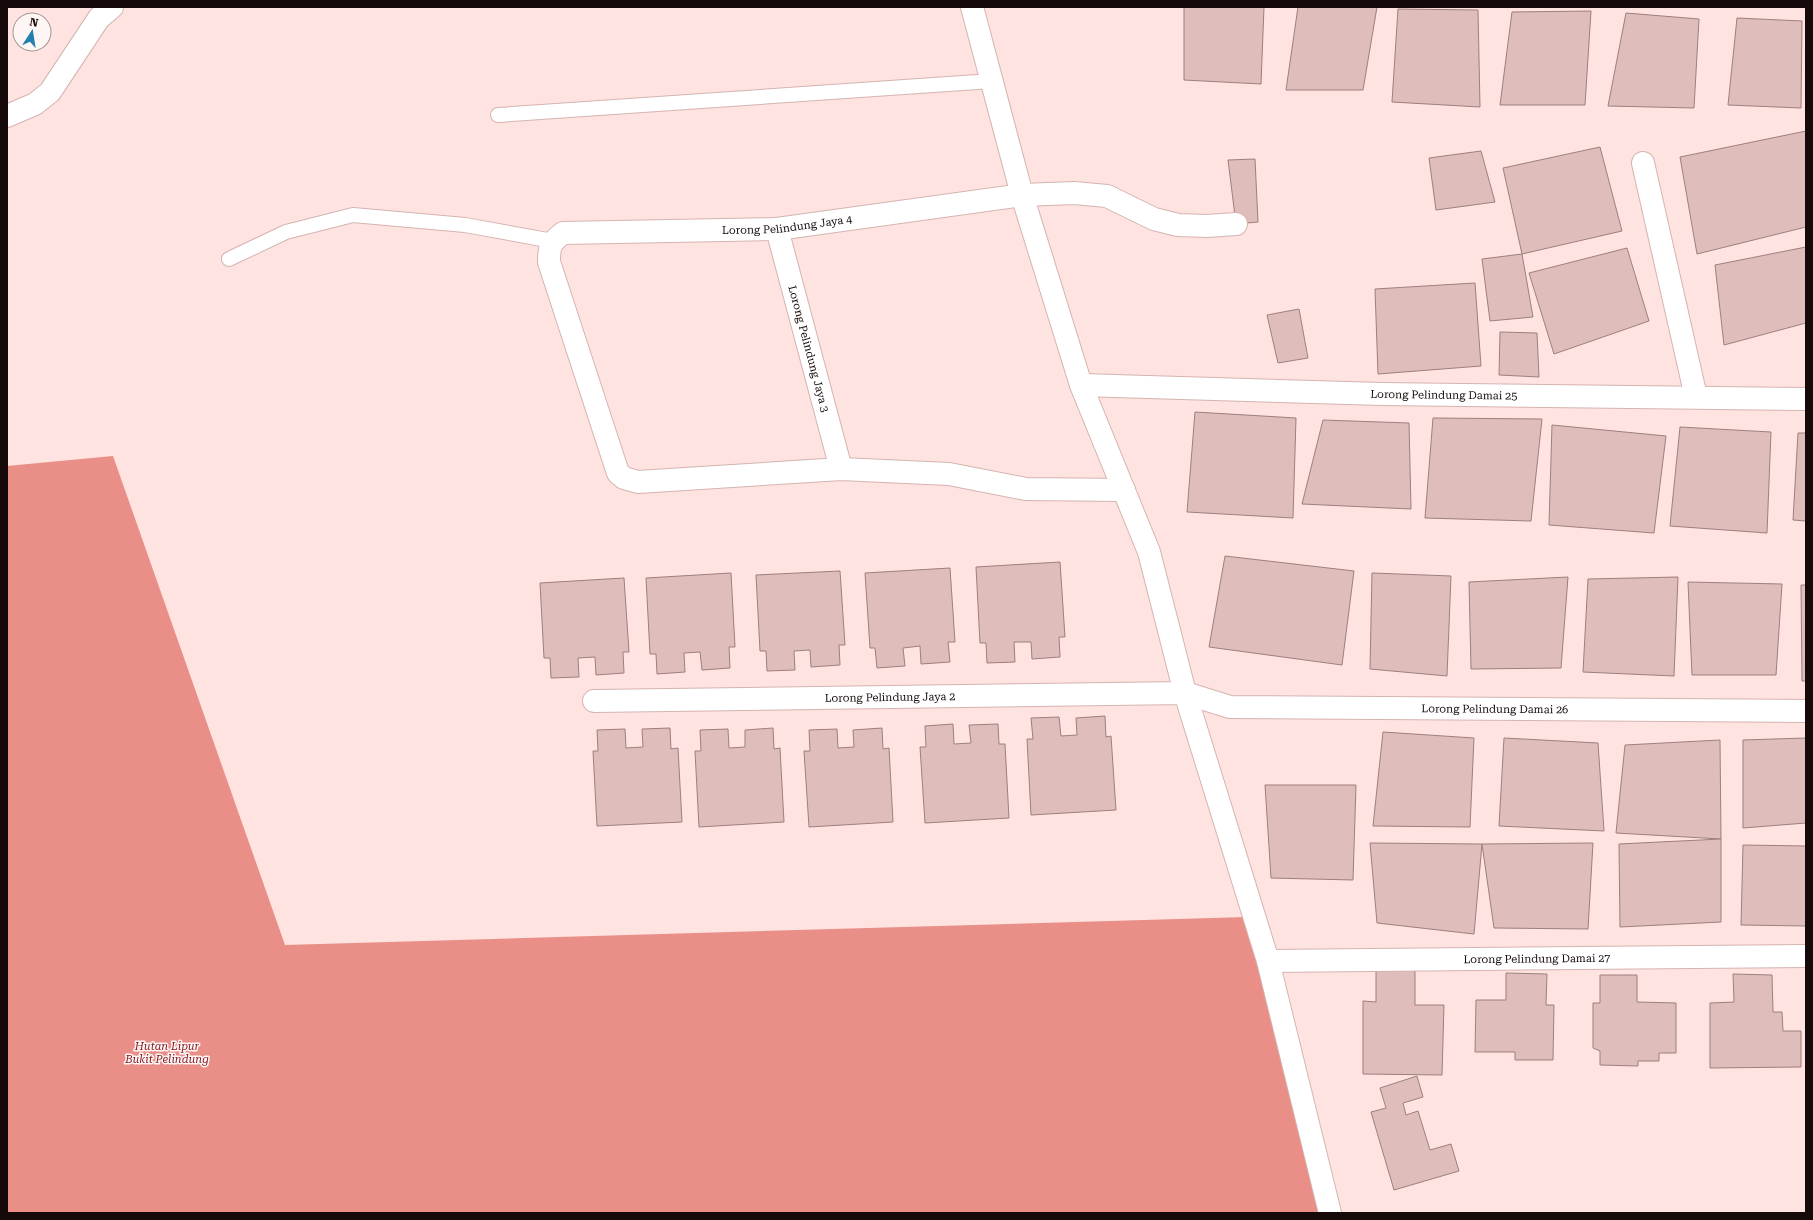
<svg xmlns="http://www.w3.org/2000/svg" width="1813" height="1220" viewBox="0 0 1813 1220" font-family="'Roboto Serif',serif">
  <style>
    .forest { fill: #ea8e88 }
    .building { fill: #debdba; stroke: #9e7f7d }
    .lines { fill: none; stroke-linecap: round; stroke-linejoin: round }
    .service-casing { stroke: #d4b4b1; stroke-width: 16 }
    .minor-casing { stroke: #d4b4b1; stroke-width: 24 }
    .service { stroke: #fff; stroke-width: 14 }
    .minor { stroke: #fff; stroke-width: 22 }
    .labels { text-anchor: middle; stroke-width: 3; stroke-linejoin: round; paint-order: stroke }
    .street-label { font-size: 11px; fill: #150a09; stroke: #fdf6f5 }
    .park-label { font-size: 11px; font-style: italic; fill: #83161d; stroke: #fdf6f5 }
  </style>
  <rect width="100%" height="100%" fill="#fee3e0"/>
  <!-- forest -->
  <polygon class="forest" points="113,456 285,945 1246,917 1323,1213 7,1213 7,466"/>
  <!-- building -->
  <g class="building">
    <polygon points="1184,7 1264,7 1261,84 1184,80"/>
    <polygon points="1298,7 1377,7 1363,90 1286,90"/>
    <polygon points="1398,9 1478,10 1480,107 1392,102"/>
    <polygon points="1591,11 1585,105 1500,105 1512,12"/>
    <polygon points="1626,13 1699,19 1694,108 1608,106"/>
    <polygon points="1737,18 1802,21 1801,108 1728,105"/>
    <polygon points="1806,131 1806,227 1697,254 1680,157"/>
    <polygon points="1600,147 1622,231 1522,254 1503,168"/>
    <polygon points="1481,151 1495,202 1436,210 1429,158"/>
    <polygon points="1255,159 1258,222 1236,224 1228,160"/>
    <polygon points="1806,247 1806,323 1724,345 1715,265"/>
    <polygon points="1627,248 1649,321 1554,354 1529,273"/>
    <polygon points="1522,254 1533,317 1490,321 1482,259"/>
    <polygon points="1475,283 1481,366 1378,374 1375,289"/>
    <polygon points="1299,309 1308,358 1278,363 1267,315"/>
    <polygon points="1500,332 1537,333 1539,377 1499,375"/>
    <polygon points="1195,412 1296,418 1293,518 1187,512"/>
    <polygon points="1433,418 1542,419 1531,521 1425,518"/>
    <polygon points="1323,420 1409,423 1411,509 1302,504"/>
    <polygon points="1552,425 1666,436 1654,533 1549,525"/>
    <polygon points="1680,427 1771,432 1767,533 1670,526"/>
    <polygon points="1798,433 1806,433 1806,521 1793,520"/>
    <polygon points="1225,556 1354,571 1342,665 1209,647"/>
    <polygon points="1060,562 1065,637 1059,637 1060,657 1032,659 1031,642 1014,642 1015,662 987,663 986,643 980,643 976,567"/>
    <polygon points="950,568 955,642 948,642 950,662 921,664 920,646 903,648 905,666 877,668 875,648 870,648 865,573"/>
    <polygon points="840,571 845,645 839,645 840,665 811,667 810,650 794,651 795,670 767,671 766,651 760,651 756,575"/>
    <polygon points="731,573 735,647 729,647 730,668 702,670 700,652 684,653 685,672 657,674 656,654 650,654 646,578"/>
    <polygon points="1372,573 1451,576 1447,676 1370,669"/>
    <polygon points="1568,577 1561,668 1471,669 1469,582"/>
    <polygon points="1678,577 1674,676 1583,672 1588,579"/>
    <polygon points="624,578 629,652 623,652 624,673 596,675 595,657 578,658 579,677 551,678 550,658 544,658 540,583"/>
    <polygon points="1688,582 1782,584 1776,675 1692,675"/>
    <polygon points="1801,585 1806,585 1806,681 1802,681"/>
    <polygon points="1105,716 1106,737 1111,736 1116,810 1031,815 1027,739 1033,739 1031,718 1059,717 1061,736 1077,735 1076,718"/>
    <polygon points="953,724 954,744 971,743 969,725 998,724 999,744 1005,744 1009,818 925,823 920,747 926,747 925,726"/>
    <polygon points="670,728 671,749 678,748 682,822 597,826 593,751 598,751 597,730 625,729 626,748 643,747 642,729"/>
    <polygon points="773,728 774,749 780,748 784,822 699,827 695,751 701,751 700,730 728,729 729,748 745,747 745,730"/>
    <polygon points="882,728 883,749 889,748 893,822 809,827 804,751 810,751 809,730 837,729 838,748 854,747 853,730"/>
    <polygon points="1383,732 1474,738 1470,827 1373,826"/>
    <polygon points="1504,738 1598,743 1604,831 1499,826"/>
    <polygon points="1806,738 1806,823 1743,828 1743,740"/>
    <polygon points="1720,740 1721,839 1616,833 1625,745"/>
    <polygon points="1265,785 1356,785 1353,880 1271,878"/>
    <polygon points="1721,839 1721,922 1620,927 1619,844"/>
    <polygon points="1370,843 1482,844 1474,934 1377,923"/>
    <polygon points="1593,843 1588,929 1494,928 1482,844"/>
    <polygon points="1743,845 1806,846 1806,926 1741,925"/>
    <polygon points="1376,970 1415,970 1415,1005 1444,1005 1442,1075 1363,1074 1363,1001 1376,1002"/>
    <polygon points="1506,973 1547,974 1546,1005 1554,1005 1553,1060 1515,1060 1515,1052 1475,1052 1476,1000 1506,1000"/>
    <polygon points="1733,974 1772,975 1773,1012 1782,1012 1783,1031 1801,1031 1801,1067 1710,1068 1710,1003 1734,1002"/>
    <polygon points="1600,975 1637,975 1637,1002 1676,1003 1676,1053 1659,1053 1659,1061 1638,1061 1638,1066 1600,1065 1600,1051 1593,1048 1593,1003 1600,1003"/>
    <polygon points="1417,1076 1423,1097 1403,1103 1406,1115 1418,1111 1430,1150 1451,1144 1459,1171 1394,1190 1371,1112 1386,1108 1380,1088"/>
  </g>
  <g class="lines">
    <defs>
      <g id="service">
        <polyline points="498,115 992,81"/>
        <polyline points="229,259 286,232 353,215 465,225 553,241"/>
      </g>
      <g id="minor">
        <polyline points="972,7 1022,195 1081,385 1149,552 1185,693 1268,961 1330,1213"/>
        <polyline points="7,116 35,104 50,92 99,18 112,7"/>
        <polyline points="1643,163 1696,397"/>
        <path id="s1" d="M777 229 841 469"/>
        <path id="s2" d="M1081 385 1382 394 1806 399"/>
        <path id="s3" d="M1124 490 1026 489 949 474 841 469 638 482 624 478 618 473 549 262C549 246 550 243 563 233L777 229 1022 195 1074 193 1107 196 1154 219 1178 225 1207 226 1236 224"/>
        <path id="s4" d="M594 701 1185 693 1230 707 1806 711"/>
        <path id="s5" d="M1268 961 1806 956"/>
      </g>
    </defs>
    <!-- service casing -->
    <use href="#service" class="service-casing"/>
    <!-- minor casing -->
    <use href="#minor" class="minor-casing"/>
    <!-- service -->
    <use href="#service" class="service"/>
    <!-- minor -->
    <use href="#minor" class="minor"/>
  </g>
  <g class="labels">
    <!-- street labels -->
    <g class="street-label">
      <text dy="4" stroke="none"><textPath href="#s3" startOffset="991">Lorong Pelindung Jaya 4</textPath></text>
      <text dy="4" stroke="none"><textPath href="#s1" startOffset="124">Lorong Pelindung Jaya 3</textPath></text>
      <text dy="4" stroke="none"><textPath href="#s2" startOffset="363">Lorong Pelindung Damai 25</textPath></text>
      <text dy="4" stroke="none"><textPath href="#s4" startOffset="296">Lorong Pelindung Jaya 2</textPath></text>
      <text dy="4" stroke="none"><textPath href="#s4" startOffset="903">Lorong Pelindung Damai 26</textPath></text>
      <text dy="4" stroke="none"><textPath href="#s5" startOffset="269">Lorong Pelindung Damai 27</textPath></text>
    </g>
    <!-- park labels -->
    <g class="park-label">
      <text x="167" y="1050">Hutan Lipur<tspan x="167" dy="13">Bukit Pelindung</tspan></text>
    </g>
  </g>
  <!-- border -->
  <rect width="1813" height="1220" fill="none" stroke="#150a09" stroke-width="16"/>
  <!-- north arrow -->
  <g transform="translate(32 32) rotate(12)"><circle r="19" fill="#fdf6f5" stroke="#a09897"/>
  <path d="M0-3L7 15L0 10L-7 15Z" fill="#237fac"/>
  <text y="-6" font-size="11" font-weight="bold" text-anchor="middle" fill="#150a09">N</text>
  </g>
</svg>
